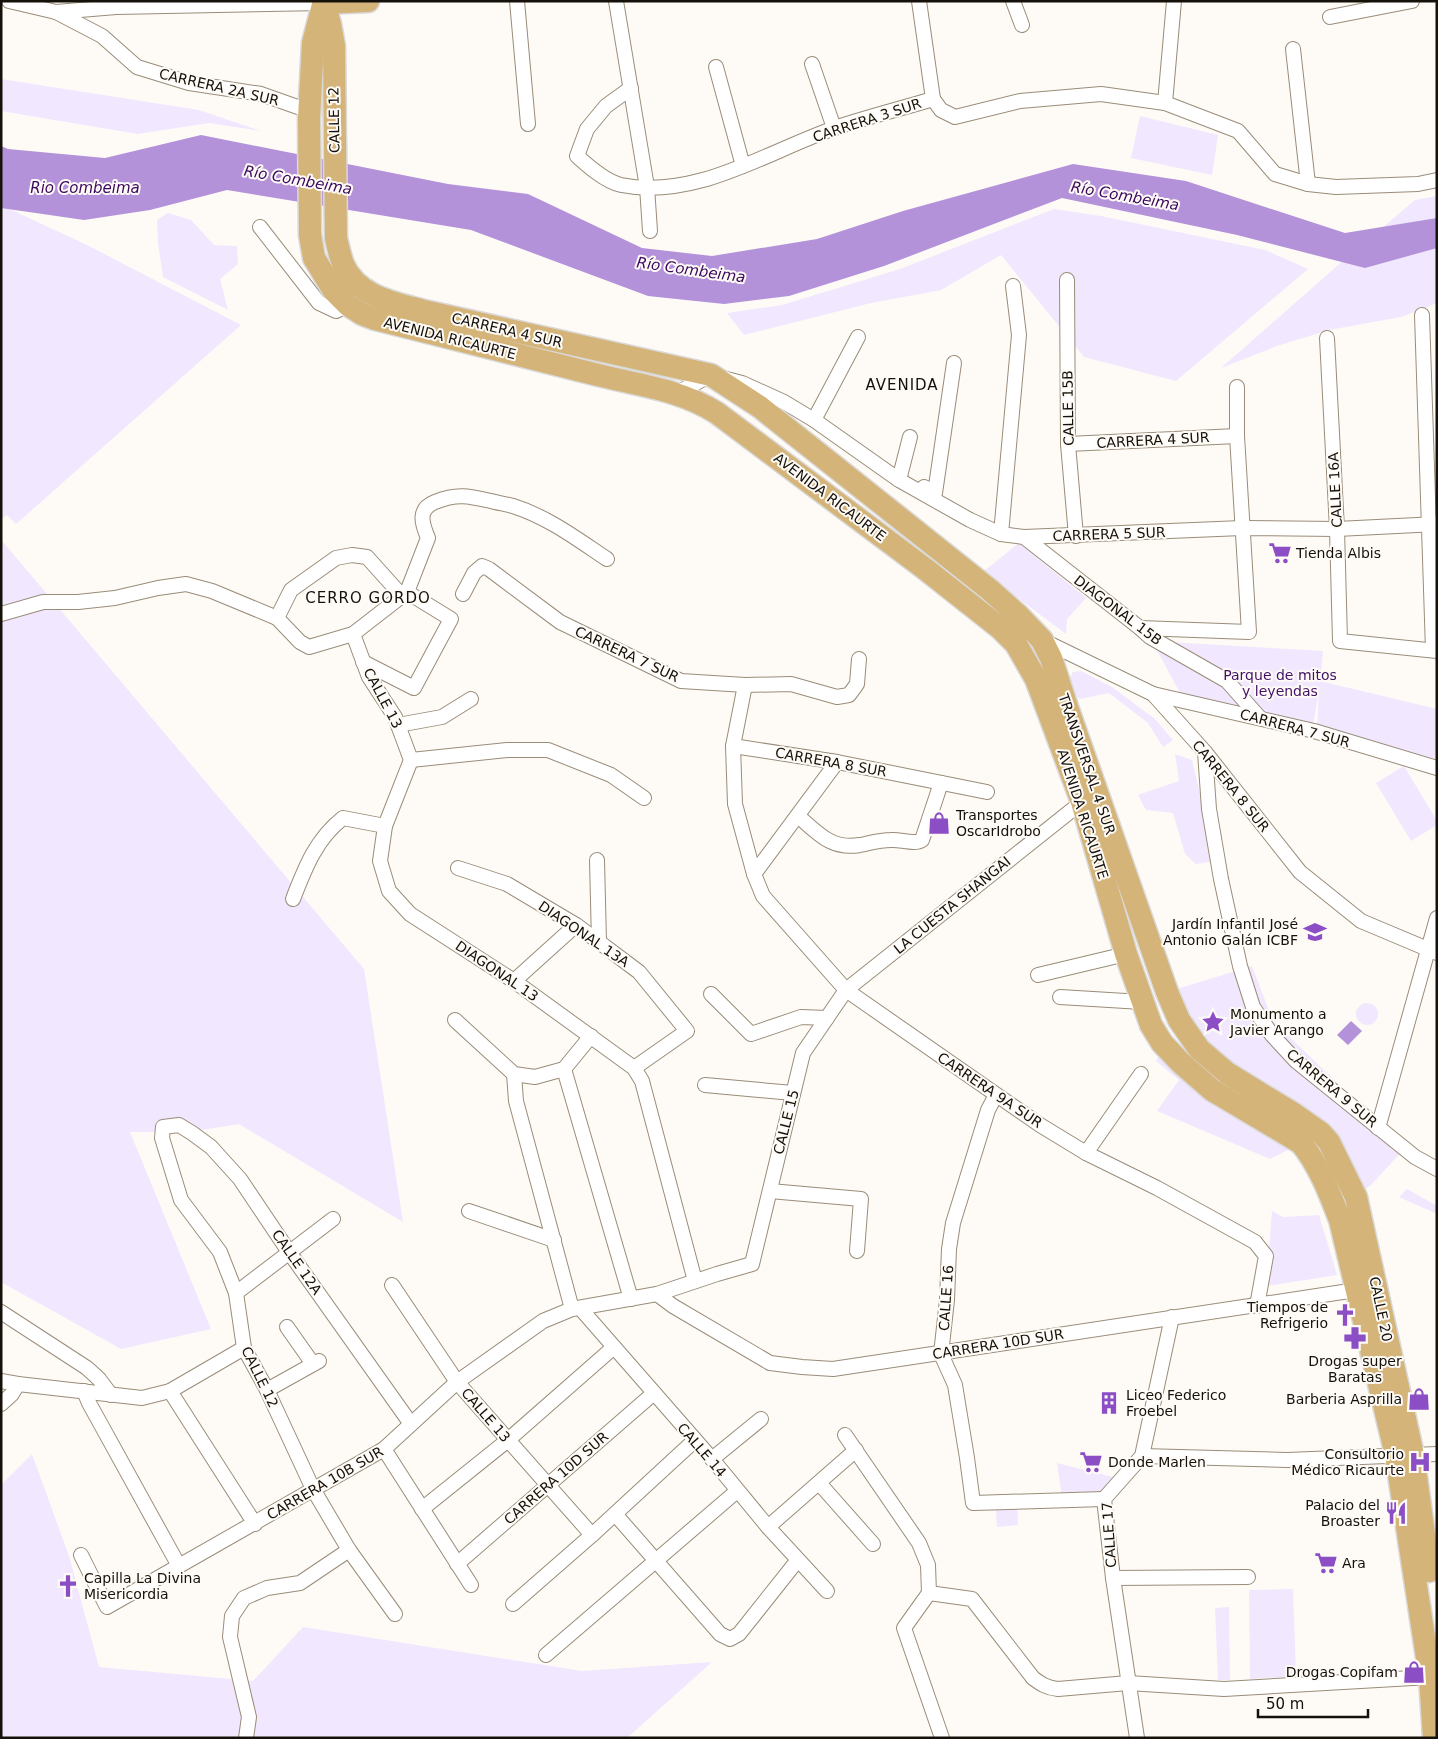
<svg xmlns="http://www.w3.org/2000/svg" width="1438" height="1739" viewBox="0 0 1438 1739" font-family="'DejaVu Sans',sans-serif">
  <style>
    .green { fill: #f1e7fe }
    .water { fill: #b392d9 }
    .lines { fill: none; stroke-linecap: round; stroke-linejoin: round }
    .minor-casing { stroke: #9a8c78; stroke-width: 16 }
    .primary-casing { stroke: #dad9d8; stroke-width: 25 }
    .minor { stroke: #fff; stroke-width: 14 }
    .primary { stroke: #d4b478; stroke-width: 22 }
    .labels { text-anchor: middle; stroke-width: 4; stroke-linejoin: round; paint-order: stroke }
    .street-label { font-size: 14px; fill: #151009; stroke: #fefbf7 }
    .poi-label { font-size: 14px; fill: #151009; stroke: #fefbf7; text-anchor: start }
    .park-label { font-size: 14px; fill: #421266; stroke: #fefbf7 }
    .water-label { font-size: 15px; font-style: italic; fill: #3b085e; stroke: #fefbf7 }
    .neighbourhood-label { font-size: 15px; letter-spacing: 1px; fill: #151009; stroke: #fefbf7 }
  </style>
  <rect width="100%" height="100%" fill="#fefbf7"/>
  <!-- green -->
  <g class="green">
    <polygon points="1,79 199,110 261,131 209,123 138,134 1,111"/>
    <polygon points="1140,116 1218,135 1212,175 1131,158"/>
    <polygon points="1437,196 1437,303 1401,317 1329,330 1277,346 1221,368 1337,266 1415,200"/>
    <polygon points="1,205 89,246 241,325 16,524 7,515 1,519"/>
    <polygon points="1054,209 1101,216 1265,250 1308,269 1176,381 1084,357 1001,255 941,290 871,303 744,335 727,313 782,305 900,269"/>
    <polygon points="168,213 191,220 214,245 237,246 238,264 220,279 228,310 163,277 158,243 157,220"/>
    <polygon points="3,542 364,969 403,1222 239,1124 190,1132 130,1132 211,1329 121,1349 1,1282 1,543"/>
    <polygon points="1019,543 1086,598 1067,619 1066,634 983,572"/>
    <polygon points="1152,641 1323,651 1320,681 1437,709 1437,761 1317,729 1319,690 1313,726 1181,695"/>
    <polygon points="1081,671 1112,687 1155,719 1173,740 1163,747 1148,723 1109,693 1080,699 1074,694 1069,679 1073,672"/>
    <polygon points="1175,754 1192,760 1216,861 1196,864 1185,854 1173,813 1146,810 1138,795 1179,781"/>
    <polygon points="1404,766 1437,821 1437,825 1411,841 1376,783"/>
    <polygon points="1252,966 1273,1021 1405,1148 1371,1185 1359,1194 1329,1143 1199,1049 1167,992"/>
    <circle cx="1367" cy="1014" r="11"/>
    <polygon points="1162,1048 1309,1154 1332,1199 1290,1149 1270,1159 1157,1111 1179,1080 1156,1061"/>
    <polygon points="1407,1189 1437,1206 1437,1214 1399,1197"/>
    <polygon points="1272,1211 1283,1217 1319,1215 1337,1275 1266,1286"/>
    <polygon points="32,1454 69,1556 99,1667 253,1681 303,1627 582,1671 712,1662 627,1738 1,1738 1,1485"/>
    <polygon points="1057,1463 1117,1478 1101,1495 1062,1497"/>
    <polygon points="1017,1498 1018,1525 997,1527 995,1499"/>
    <polygon points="1293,1589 1296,1676 1250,1679 1249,1590"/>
    <polygon points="1229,1607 1230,1680 1218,1680 1215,1608"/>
  </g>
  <!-- water -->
  <g class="water">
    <polygon points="201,135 448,184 528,194 642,248 712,256 817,239 903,211 1073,164 1186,181 1345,233 1437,218 1437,248 1365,268 1237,235 1062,198 884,266 789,296 724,304 648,296 471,230 227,190 150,210 84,220 1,208 1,146 8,149 105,158"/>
    <polygon points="1351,1021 1362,1031 1348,1045 1337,1035"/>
  </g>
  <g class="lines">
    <defs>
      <g id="minor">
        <polyline points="9,1 56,12 116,7 324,3"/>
        <polyline points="517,1 528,124"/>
        <polyline points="616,1 647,187 650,231"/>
        <polyline points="919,1 933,99"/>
        <polyline points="1013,1 1022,25"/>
        <polyline points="56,12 102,36 137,67 189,83 261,94 309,111"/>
        <polyline points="1330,17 1412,1"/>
        <polyline points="1293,49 1308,184"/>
        <polyline points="812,64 834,128"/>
        <polyline points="716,67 743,166"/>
        <path d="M631 88 606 106 587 129 577 156C588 166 606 182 621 185 696 200 766 152 835 128 867 117 900 109 933 99L941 110 955 117 1020 101 1101 94 1165 103 1238 131 1275 174 1308 184 1336 187 1418 184 1437 180"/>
        <polyline points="1165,103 1174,1"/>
        <polyline points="260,227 319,303 336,311 348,305"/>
        <polyline points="1067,280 1068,444 1076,536"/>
        <polyline points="1422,315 1433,650"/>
        <polyline points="1327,338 1337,529 1340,641 1437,651"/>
        <polyline points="677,393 711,375 742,383 784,402 814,420 899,480 970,520 1001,534 1024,537 1242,528 1337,529 1437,524"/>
        <polyline points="814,420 858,337"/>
        <polyline points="1068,444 1237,436"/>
        <polyline points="899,480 910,437"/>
        <polyline points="924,487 935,493 954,363"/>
        <polyline points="1001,534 1019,335 1013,286"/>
        <polyline points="1024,537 1140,628 1150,637 1227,681 1259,717"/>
        <polyline points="463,594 474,573 482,566 489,569 560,622 681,681 745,685 791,684 837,697 849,695 857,684 859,659"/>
        <path d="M1 614 43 602H78L115 598 158 588 186 584 212 591 277 618 300 642 309 647 353 634 407 592 428 538C422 524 417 509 435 502 457 493 469 496 491 501 498 503 506 504 513 506 548 517 577 539 607 559"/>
        <polyline points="277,618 291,590 336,558 352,555 367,557 402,596"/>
        <polyline points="1140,628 1249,632 1237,436 1237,387"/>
        <polyline points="353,634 369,677 395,717 411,760 385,826 380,861 389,891 410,914 514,981 634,1068 642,1081 695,1281"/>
        <polyline points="1042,640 1153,694 1205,752 1300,872 1361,921 1437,953"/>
        <polyline points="363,662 414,688 451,619 407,592"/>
        <polyline points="745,685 733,746 735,804 754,874 763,896 846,990 1040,1125 1086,1153 1157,1188 1255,1242 1266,1256 1257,1306"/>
        <polyline points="1153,694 1314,731 1437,768"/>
        <polyline points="398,725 442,717 471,699"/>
        <polyline points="733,746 837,762 987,792"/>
        <polyline points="1205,752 1209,809 1221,879 1240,966 1253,1007 1272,1035 1296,1061 1415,1157 1437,1169"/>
        <polyline points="411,760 507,750 548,750 611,775 644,798"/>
        <path d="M798 816C818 833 831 850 860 845 870 843 880 840 891 840 900 839 914 845 922 840L941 783"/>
        <polyline points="597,860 599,942"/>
        <polyline points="458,868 507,884 576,925 599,942 639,972 687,1031 634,1068"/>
        <polyline points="754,874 837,762"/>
        <path d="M293 899C305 868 316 839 343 818L385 826"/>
        <polyline points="1038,975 1126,954"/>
        <polyline points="514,981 576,925"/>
        <polyline points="711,994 751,1034 801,1017 827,1018"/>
        <polyline points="1060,997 1142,1002"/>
        <polyline points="455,1020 514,1074 535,1077 564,1069 591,1036"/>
        <polyline points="564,1069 631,1299"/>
        <polyline points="514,1074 516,1101 572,1309"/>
        <polyline points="705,1085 793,1093"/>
        <polyline points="996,1095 988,1110 953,1223 949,1249 947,1300 941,1354 955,1385 967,1458 973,1503 1104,1499"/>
        <polyline points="1378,1128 1437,918"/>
        <polyline points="1086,1153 1141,1074"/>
        <polyline points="770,1191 861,1199 857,1251"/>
        <polyline points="469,1211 554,1240"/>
        <polyline points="392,1285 457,1382 592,1535"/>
        <polyline points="236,1293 333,1219"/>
        <polyline points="657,1294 673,1306 770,1363 802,1367 833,1369 1356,1290"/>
        <polyline points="580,1308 712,1459 768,1527 827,1591"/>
        <polyline points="1,1312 87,1368 99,1379 111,1395"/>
        <polyline points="287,1327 313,1364"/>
        <polyline points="1,1381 18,1384 142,1398 170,1391 244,1348"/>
        <polyline points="267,1390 319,1361"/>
        <polyline points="84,1391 89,1403 179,1566"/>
        <polyline points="170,1391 255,1524"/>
        <polyline points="1,1404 12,1394 18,1384"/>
        <polyline points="845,1435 919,1543 928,1565 929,1593"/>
        <polyline points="384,1449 471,1585"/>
        <polyline points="1142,1456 1287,1460 1437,1454"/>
        <polyline points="712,1459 761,1419"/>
        <polyline points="819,1483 873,1544"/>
        <polyline points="422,1509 508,1440 614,1347"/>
        <polyline points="615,1514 720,1634 730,1639 739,1634 797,1561"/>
        <polyline points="768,1527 856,1450"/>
        <polyline points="81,1555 107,1607 384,1449 457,1382 543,1321 572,1309 657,1294 717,1274 752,1264 803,1053 846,990 1082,802"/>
        <polyline points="457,1564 654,1393"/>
        <polyline points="1113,1578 1248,1577"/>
        <path d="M929 1593 972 1599 1033 1678C1041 1684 1047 1688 1058 1689L1128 1683 1224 1689 1430 1677"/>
        <polyline points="929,1593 904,1628 942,1738"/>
        <polyline points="513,1604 592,1535 694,1441"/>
        <polyline points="395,1614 349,1550 313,1489 267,1390 244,1348 236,1293 220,1252 181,1200 162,1138 163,1127 179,1125 192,1133 211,1147 240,1179 289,1252 411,1424"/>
        <polyline points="546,1655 737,1491"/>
        <polyline points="246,1738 249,1717 230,1637 232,1616 244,1598 267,1588 300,1583 349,1550"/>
        <polyline points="1137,1738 1113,1578 1104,1499 1142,1456 1172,1317"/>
      </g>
      <g id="primary">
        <path d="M324 1 313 43 309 118 310 235 314 258 334 291 348 305 362 314 375 319C448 337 521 356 594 374 636 385 680 389 717 413L924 568 1000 628 1016 644 1036 679 1082 802 1126 954 1151 1025 1162 1043 1180 1062 1212 1090 1301 1143C1319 1165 1330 1194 1340 1220L1396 1455 1430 1677 1434 1738"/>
        <polyline points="324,3 368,1"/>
        <path d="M324 4 330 24 334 46 336 238C338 247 340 256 343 264 357 297 395 303 424 311L711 375 760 407 990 590 1019 616 1042 640 1051 658 1067 707 1167 992 1179 1020 1199 1049 1227 1073 1294 1114 1321 1133 1329 1142 1356 1197 1413 1455 1429 1571"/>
      </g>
    </defs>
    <!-- minor casing -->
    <use href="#minor" class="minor-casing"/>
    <!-- primary casing -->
    <use href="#primary" class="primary-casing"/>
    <!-- minor -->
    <use href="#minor" class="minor"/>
    <!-- primary -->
    <use href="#primary" class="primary"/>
  </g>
  <!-- icons -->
  <defs>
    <symbol id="supermarket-bare" viewBox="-9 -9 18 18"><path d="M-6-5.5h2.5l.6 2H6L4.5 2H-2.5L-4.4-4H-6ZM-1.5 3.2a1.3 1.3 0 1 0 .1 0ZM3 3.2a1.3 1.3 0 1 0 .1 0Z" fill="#8c4ec4" stroke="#fefbf7" stroke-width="2.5" paint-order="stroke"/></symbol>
    <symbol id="shop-bare" viewBox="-9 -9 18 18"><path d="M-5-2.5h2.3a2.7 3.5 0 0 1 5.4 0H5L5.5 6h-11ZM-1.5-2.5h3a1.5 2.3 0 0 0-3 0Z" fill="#8c4ec4" stroke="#fefbf7" stroke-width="2.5" paint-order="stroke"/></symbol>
    <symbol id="school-bare" viewBox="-9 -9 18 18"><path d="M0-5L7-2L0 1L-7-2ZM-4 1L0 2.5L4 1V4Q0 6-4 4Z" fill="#8c4ec4" stroke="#fefbf7" stroke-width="2.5" paint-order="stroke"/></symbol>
    <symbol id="sight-bare" viewBox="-9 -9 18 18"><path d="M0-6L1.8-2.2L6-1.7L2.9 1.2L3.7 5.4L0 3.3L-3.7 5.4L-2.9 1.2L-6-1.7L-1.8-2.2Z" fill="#8c4ec4" stroke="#fefbf7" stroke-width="2.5" paint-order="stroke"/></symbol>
    <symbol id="church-bare" viewBox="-9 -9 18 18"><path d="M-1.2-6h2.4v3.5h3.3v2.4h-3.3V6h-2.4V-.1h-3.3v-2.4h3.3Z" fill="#8c4ec4" stroke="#fefbf7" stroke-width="2.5" paint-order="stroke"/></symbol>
    <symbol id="pharmacy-bare" viewBox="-9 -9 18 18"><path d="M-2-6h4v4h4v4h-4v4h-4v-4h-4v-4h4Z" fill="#8c4ec4" stroke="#fefbf7" stroke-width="2.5" paint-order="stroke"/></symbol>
    <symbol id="building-bare" viewBox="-9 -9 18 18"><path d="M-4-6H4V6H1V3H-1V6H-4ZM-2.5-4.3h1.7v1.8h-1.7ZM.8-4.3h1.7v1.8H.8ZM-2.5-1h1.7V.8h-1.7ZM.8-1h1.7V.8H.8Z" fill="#8c4ec4" stroke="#fefbf7" stroke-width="2.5" paint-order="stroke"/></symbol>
    <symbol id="hospital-bare" viewBox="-9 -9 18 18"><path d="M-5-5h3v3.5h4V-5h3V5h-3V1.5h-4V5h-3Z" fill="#8c4ec4" stroke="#fefbf7" stroke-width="2.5" paint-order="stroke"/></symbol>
    <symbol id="restaurant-bare" viewBox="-9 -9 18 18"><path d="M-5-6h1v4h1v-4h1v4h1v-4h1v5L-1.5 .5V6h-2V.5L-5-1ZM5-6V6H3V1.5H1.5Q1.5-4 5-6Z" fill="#8c4ec4" stroke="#fefbf7" stroke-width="2.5" paint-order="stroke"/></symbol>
  </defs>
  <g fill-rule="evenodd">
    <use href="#supermarket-bare" x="1264" y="537" width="32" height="32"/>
    <use href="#shop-bare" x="923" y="807" width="32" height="32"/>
    <use href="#school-bare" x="1299" y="916" width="32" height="32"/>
    <use href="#sight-bare" x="1197" y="1006" width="32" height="32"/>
    <use href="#church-bare" x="1329" y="1299" width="32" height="32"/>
    <use href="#pharmacy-bare" x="1339" y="1322" width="32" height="32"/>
    <use href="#shop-bare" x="1403" y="1383" width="32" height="32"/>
    <use href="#building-bare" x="1093" y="1387" width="32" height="32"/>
    <use href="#supermarket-bare" x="1075" y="1446" width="32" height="32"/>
    <use href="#hospital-bare" x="1404" y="1446" width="32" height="32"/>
    <use href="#restaurant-bare" x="1380" y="1497" width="32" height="32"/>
    <use href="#supermarket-bare" x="1310" y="1547" width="32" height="32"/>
    <use href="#church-bare" x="52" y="1570" width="32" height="32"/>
    <use href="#shop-bare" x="1398" y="1656" width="32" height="32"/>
  </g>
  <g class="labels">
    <!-- street labels -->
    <g class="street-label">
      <text transform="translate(219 87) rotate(13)" y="5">CARRERA 2A SUR</text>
      <text transform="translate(334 120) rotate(-91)" y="5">CALLE 12</text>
      <text transform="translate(867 120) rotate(-18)" y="5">CARRERA 3 SUR</text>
      <text transform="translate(507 330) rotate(13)" y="5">CARRERA 4 SUR</text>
      <text transform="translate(450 338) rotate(14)" y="5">AVENIDA RICAURTE</text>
      <text transform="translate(1068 408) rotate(-91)" y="5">CALLE 15B</text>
      <text transform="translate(1153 440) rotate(-3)" y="5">CARRERA 4 SUR</text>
      <text transform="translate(1335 490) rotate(-93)" y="5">CALLE 16A</text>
      <text transform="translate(830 497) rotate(37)" y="5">AVENIDA RICAURTE</text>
      <text transform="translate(1109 534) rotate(-2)" y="5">CARRERA 5 SUR</text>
      <text transform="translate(1118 610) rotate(37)" y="5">DIAGONAL 15B</text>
      <text transform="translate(627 654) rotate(25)" y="5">CARRERA 7 SUR</text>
      <text transform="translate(383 698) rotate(62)" y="5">CALLE 13</text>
      <text transform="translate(1295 728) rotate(15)" y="5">CARRERA 7 SUR</text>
      <text transform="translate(831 762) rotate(10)" y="5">CARRERA 8 SUR</text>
      <text transform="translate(1087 764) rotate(71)" y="5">TRANSVERSAL 4 SUR</text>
      <text transform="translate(1231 786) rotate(51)" y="5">CARRERA 8 SUR</text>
      <text transform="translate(1083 814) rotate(72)" y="5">AVENIDA RICAURTE</text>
      <text transform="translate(952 905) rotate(-39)" y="5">LA CUESTA SHANGAI</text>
      <text transform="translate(584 934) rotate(34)" y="5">DIAGONAL 13A</text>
      <text transform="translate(497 971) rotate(34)" y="5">DIAGONAL 13</text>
      <text transform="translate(1332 1088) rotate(40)" y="5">CARRERA 9 SUR</text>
      <text transform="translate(990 1090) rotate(34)" y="5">CARRERA 9A SUR</text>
      <text transform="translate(786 1122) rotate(-76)" y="5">CALLE 15</text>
      <text transform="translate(297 1262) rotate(55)" y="5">CALLE 12A</text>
      <text transform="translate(946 1298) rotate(-86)" y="5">CALLE 16</text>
      <text transform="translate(1381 1309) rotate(78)" y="5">CALLE 20</text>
      <text transform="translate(998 1344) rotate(-9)" y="5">CARRERA 10D SUR</text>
      <text transform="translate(260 1377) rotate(64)" y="5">CALLE 12</text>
      <text transform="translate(486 1415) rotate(49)" y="5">CALLE 13</text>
      <text transform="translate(702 1450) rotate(49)" y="5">CALLE 14</text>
      <text transform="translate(556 1478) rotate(-41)" y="5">CARRERA 10D SUR</text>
      <text transform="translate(325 1483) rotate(-30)" y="5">CARRERA 10B SUR</text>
      <text transform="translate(1109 1535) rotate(-94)" y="5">CALLE 17</text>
    </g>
    <!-- poi labels -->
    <g class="poi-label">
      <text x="1296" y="558">Tienda Albis</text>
      <text x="956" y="820">Transportes<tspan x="956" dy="16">OscarIdrobo</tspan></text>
      <text x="1298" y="929" text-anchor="end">Jardín Infantil José<tspan x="1298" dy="16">Antonio Galán ICBF</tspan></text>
      <text x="1230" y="1019">Monumento a<tspan x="1230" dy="16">Javier Arango</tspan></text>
      <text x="1328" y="1312" text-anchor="end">Tiempos de<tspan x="1328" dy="16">Refrigerio</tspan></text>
      <text x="1355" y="1366" text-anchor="middle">Drogas super<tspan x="1355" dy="16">Baratas</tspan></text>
      <text x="1126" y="1400">Liceo Federico<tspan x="1126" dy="16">Froebel</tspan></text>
      <text x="1402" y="1404" text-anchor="end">Barberia Asprilla</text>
      <text x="1404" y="1459" text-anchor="end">Consultorio<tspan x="1404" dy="16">Médico Ricaurte</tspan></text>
      <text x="1108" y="1467">Donde Marlen</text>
      <text x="1380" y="1510" text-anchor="end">Palacio del<tspan x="1380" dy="16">Broaster</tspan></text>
      <text x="1342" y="1568">Ara</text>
      <text x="84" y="1583">Capilla La Divina<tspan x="84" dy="16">Misericordia</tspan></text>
      <text x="1398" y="1677" text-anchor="end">Drogas Copifam</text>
    </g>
    <!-- park labels -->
    <g class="park-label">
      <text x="1280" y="680">Parque de mitos<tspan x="1280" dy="16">y leyendas</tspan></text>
    </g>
    <!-- water labels -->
    <g class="water-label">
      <text transform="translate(298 180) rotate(10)" y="5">Río Combeima</text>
      <text x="85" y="193">Rio Combeima</text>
      <text transform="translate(1125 196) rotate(10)" y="5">Río Combeima</text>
      <text transform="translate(691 270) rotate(8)" y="5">Río Combeima</text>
    </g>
    <!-- neighbourhood labels -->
    <g class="neighbourhood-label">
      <text x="902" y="390">AVENIDA</text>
      <text x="368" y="603">CERRO GORDO</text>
    </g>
  </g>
  <!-- border -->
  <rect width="1438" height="1739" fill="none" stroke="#151009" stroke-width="5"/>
  <!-- scale -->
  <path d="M1258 1709v8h110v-8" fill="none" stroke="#151009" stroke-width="2.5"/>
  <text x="1266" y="1709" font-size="15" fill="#151009" stroke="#fefbf7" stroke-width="4" paint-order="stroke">50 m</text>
</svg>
